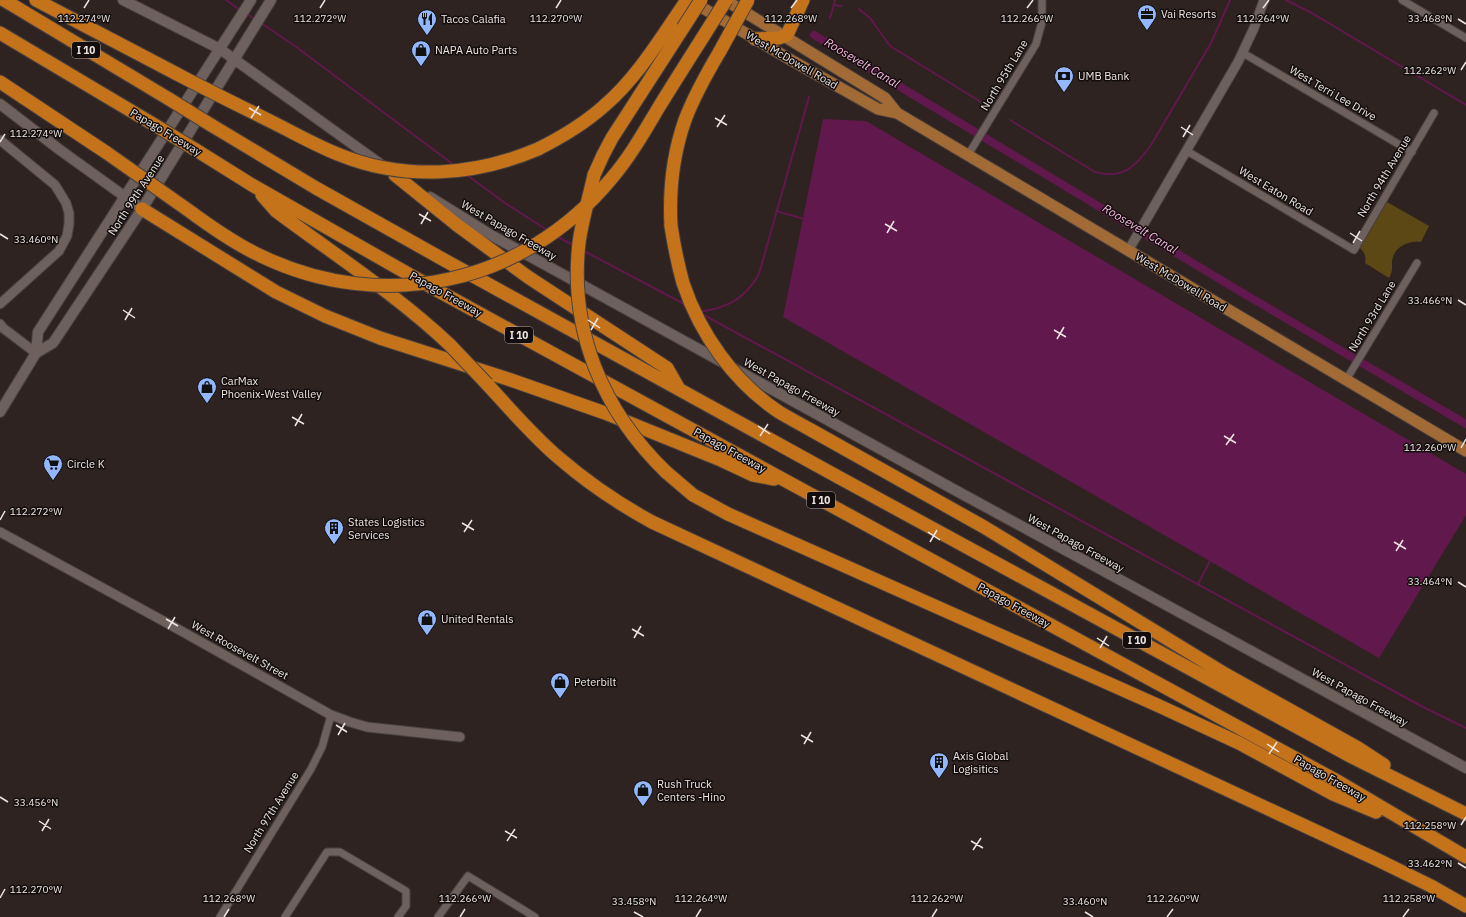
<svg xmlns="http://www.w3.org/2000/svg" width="1466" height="917" viewBox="0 0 1466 917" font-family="'IBM Plex Sans',sans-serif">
<rect width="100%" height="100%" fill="#2e2321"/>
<!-- green -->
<path fill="#5c4815" d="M1387 202 1429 226 1421 242C1408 240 1393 247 1392 262 1392 268 1393 271 1389 278L1365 263C1366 256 1365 253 1360 248Z"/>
<!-- water -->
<path fill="#61184c" d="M823 119 866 121 1466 474V515L1379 658 783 317Z"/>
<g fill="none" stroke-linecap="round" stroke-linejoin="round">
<!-- stream -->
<path stroke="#61184c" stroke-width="2" d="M226 0 240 10
M1286 0 1310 12 1466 105
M834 5 841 6
M859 9 870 18 890 46 981 102
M246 13 255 20
M830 18 835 0
M261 23 295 46 454 165
M1010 120 1095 172C1123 180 1136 166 1151 145L1211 43 1230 0
M467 175 505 203 547 230
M776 211 804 219
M556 236 573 245
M584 251 686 305
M699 312C727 308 745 299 759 274L809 97
M702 314 1423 707 1466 728
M1198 584 1210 561"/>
<!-- canal -->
<path stroke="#61184c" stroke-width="8" d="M814 35 1241 292 1466 424"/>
<defs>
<path id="minor" d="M1402 0 1466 38
M1243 53 1412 152
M1187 151 1354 250 1434 113
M968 155 1036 44 1042 22V0
M1346 380 1417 263
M220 917 311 769 322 747 331 715
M285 917 327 852H340L406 891V906L398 917
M438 917 468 876 535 917"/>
<path id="tertiary" d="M0 140 55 185 66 203 69 213V224L67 236 59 251 0 304
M1128 251 1238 62 1254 28 1264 0
M0 324 3 328 36 353
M0 532 167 623 331 715 350 722 367 727 460 737"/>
<path id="secondary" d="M123 0 220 49 383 166
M0 104 60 150 142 209
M430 197 491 235 964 495 1466 768
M36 353 53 343 142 209 271 0
M0 412 36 353 38 332 251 0"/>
<path id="primary" d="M725 0 885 98 897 113
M691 1 791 60 878 109 897 113 1466 451"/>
<path id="motorway" d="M4 0 169 99
M36 0 177 74
M0 33 153 124
M755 39 779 38 787 35 803 0
M0 82 107 153
M211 125 316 188 446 261 840 478 1352 757 1466 814
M538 149C562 137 584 124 604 106 638 77 662 36 687 0
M196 150 252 185 433 288 788 482 1339 782 1466 857
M395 175 457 225 528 277 667 368 679 389
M594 175 603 155 612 138 683 28
M262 195 276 211C335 255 397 295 450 345
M142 209 276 292 325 316 380 338 511 380 605 413 721 460 753 475 774 479
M671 226C669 190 673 154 685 120 694 96 707 73 720 51
M487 384C510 409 533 436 559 458 588 483 619 504 652 522L1378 860 1431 886 1466 906
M811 430 984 527 1225 674 1358 748 1384 765
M666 472 693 495 728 514 1157 705 1239 743 1333 794 1376 812"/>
</defs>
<!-- minor casing -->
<use href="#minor" stroke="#49413e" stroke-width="9"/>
<!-- tertiary casing -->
<use href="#tertiary" stroke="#49413e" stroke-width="11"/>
<!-- secondary casing -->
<use href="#secondary" stroke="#49413e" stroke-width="12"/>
<!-- primary casing -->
<use href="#primary" stroke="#49413e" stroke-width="13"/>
<!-- motorway casing -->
<use href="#motorway" stroke="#49413e" stroke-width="15"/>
<!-- minor -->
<use href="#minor" stroke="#6d605d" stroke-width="7"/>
<!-- tertiary -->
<use href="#tertiary" stroke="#6d605d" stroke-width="9"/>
<!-- secondary -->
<use href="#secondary" stroke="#6d605d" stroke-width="10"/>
<!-- primary -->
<use href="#primary" stroke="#a26b35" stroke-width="11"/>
<!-- motorway -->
<use href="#motorway" stroke="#c5731a" stroke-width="13"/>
<defs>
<path id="motorway-bridge" d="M683 28 701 0
M720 51 748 0
M177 74C209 91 242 107 274 123 296 134 317 146 340 155 405 181 475 176 538 149
M169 99 211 125
M153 124 196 150
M107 153C134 172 161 191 188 210 211 227 235 244 261 256 384 315 524 284 611 179 630 157 644 132 659 107 681 71 704 36 726 0
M594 175C589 198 582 220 579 243 569 331 603 411 666 472
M671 226C674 245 678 265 683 283 700 334 734 382 779 412 789 418 800 424 811 430
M450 345 487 384"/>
</defs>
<!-- motorway-bridge casing -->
<use href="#motorway-bridge" stroke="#49413e" stroke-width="15" stroke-linecap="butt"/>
<!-- motorway-bridge -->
<use href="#motorway-bridge" stroke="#c5731a" stroke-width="13"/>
</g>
<!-- ticks -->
<path fill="none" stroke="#ece5e3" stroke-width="1.5" d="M84 8 89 0M320 8 325 0M556 8 561 0M791 8 797 0M1027 8 1033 0M1263 8 1269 0M1458 19 1466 24M1461 70 1466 62M249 108 261 115M251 118 259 106M715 118 727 125M717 127 725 115M1181 127 1193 135M1183 137 1190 125M0 142 5 134M419 214 431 221M421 224 428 212M885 224 897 231M887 233 894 221M1350 233 1362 241M0 234 8 239M1353 243 1360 231M1458 300 1466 305M123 310 135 318M125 320 132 308M588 320 600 328M591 330 598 318M1054 330 1066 337M1057 339 1064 327M292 417 304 424M295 426 302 414M758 426 770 434M760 436 768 424M1224 436 1236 443M1226 445 1234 434M1461 448 1466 439M0 520 5 511M462 523 474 530M464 532 472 520M928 532 940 540M930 542 937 530M1394 542 1406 549M1396 551 1403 540M1458 582 1466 587M166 619 178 626M168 629 175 617M632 629 644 636M634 638 641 626M1097 638 1109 646M1100 648 1107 636M336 725 347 732M338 735 345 723M801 735 813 742M804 744 811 732M1267 744 1279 752M1269 754 1277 742M0 797 8 802M39 821 51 829M1461 825 1466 817M42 831 49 819M505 831 517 838M507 841 515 829M971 841 983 848M973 850 981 838M1458 863 1466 868M0 898 5 889M634 912 643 917M1085 912 1093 917M224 917 229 909M460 917 465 909M696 917 701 909M932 917 937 909M1167 917 1173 909M1403 917 1409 909"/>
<!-- icons -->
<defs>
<symbol id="office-pin" viewBox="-11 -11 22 30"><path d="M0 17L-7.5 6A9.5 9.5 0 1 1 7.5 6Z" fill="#92b7fd" stroke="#130e0d"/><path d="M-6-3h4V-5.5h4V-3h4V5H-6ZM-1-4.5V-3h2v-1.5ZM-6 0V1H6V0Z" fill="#111"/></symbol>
<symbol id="restaurant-pin" viewBox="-11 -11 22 30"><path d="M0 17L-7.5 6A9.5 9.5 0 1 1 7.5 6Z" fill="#92b7fd" stroke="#130e0d"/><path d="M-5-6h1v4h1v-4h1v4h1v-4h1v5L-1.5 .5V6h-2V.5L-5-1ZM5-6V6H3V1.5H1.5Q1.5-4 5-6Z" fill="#111"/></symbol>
<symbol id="shop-pin" viewBox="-11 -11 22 30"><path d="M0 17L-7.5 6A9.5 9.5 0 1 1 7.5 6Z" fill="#92b7fd" stroke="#130e0d"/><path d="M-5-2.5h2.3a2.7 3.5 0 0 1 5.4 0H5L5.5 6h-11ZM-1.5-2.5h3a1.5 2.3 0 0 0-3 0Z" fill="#111"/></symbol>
<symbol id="bank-pin" viewBox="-11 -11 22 30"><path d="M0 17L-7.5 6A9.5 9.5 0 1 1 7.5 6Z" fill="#92b7fd" stroke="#130e0d"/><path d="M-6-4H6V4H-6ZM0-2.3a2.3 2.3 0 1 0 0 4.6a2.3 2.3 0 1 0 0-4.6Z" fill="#111"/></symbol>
<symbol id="supermarket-pin" viewBox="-11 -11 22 30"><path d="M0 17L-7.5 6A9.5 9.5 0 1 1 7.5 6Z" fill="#92b7fd" stroke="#130e0d"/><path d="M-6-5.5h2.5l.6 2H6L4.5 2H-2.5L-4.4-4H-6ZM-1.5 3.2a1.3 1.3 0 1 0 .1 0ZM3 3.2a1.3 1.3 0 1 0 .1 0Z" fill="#111"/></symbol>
<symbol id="building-pin" viewBox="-11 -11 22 30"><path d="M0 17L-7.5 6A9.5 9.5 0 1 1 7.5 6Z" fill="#92b7fd" stroke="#130e0d"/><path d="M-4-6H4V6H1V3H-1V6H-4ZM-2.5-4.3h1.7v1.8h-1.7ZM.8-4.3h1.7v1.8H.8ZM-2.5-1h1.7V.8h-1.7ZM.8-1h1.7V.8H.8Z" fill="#111"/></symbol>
</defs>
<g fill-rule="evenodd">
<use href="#office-pin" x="1136" y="3" width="22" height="30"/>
<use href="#restaurant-pin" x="416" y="8" width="22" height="30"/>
<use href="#shop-pin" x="410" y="39" width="22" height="30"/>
<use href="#bank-pin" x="1053" y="65" width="22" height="30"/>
<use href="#shop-pin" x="196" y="376" width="22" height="30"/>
<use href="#supermarket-pin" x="42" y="453" width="22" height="30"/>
<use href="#building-pin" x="323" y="517" width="22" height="30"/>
<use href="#shop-pin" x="416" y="608" width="22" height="30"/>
<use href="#shop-pin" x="549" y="671" width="22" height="30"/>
<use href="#building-pin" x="928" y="751" width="22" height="30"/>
<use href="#shop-pin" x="632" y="779" width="22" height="30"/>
</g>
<g text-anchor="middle" stroke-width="3" stroke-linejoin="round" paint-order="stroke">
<!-- shield labels -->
<g fill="#130e0d" stroke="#aba4a3" stroke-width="1">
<rect x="72" y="42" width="28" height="16" rx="3"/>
<rect x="505" y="327" width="28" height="16" rx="3"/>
<rect x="807" y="492" width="28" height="16" rx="3"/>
<rect x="1123" y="632" width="28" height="16" rx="3"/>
</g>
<g font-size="10" font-weight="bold" fill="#ece5e3">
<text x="86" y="54">I 10</text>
<text x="519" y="339">I 10</text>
<text x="821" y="504">I 10</text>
<text x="1137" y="644">I 10</text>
</g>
<!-- poi labels -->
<g font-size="11" fill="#ece5e3" stroke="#130e0d" text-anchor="start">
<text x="1161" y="18">Vai Resorts</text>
<text x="441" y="23">Tacos Calafia</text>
<text x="435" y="54">NAPA Auto Parts</text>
<text x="1078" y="80">UMB Bank</text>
<text x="221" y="385">CarMax<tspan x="221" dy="13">Phoenix-West Valley</tspan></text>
<text x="67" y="468">Circle K</text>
<text x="348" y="526">States Logistics<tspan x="348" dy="13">Services</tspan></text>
<text x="441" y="623">United Rentals</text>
<text x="574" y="686">Peterbilt</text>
<text x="953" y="760">Axis Global<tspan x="953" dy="13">Logisitics</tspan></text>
<text x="657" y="788">Rush Truck<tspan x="657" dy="13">Centers -Hino</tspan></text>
</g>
<!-- street labels -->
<g font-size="11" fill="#ece5e3" stroke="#130e0d">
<text transform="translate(792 60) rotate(30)" y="4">West McDowell Road</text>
<text transform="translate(1004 75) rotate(-59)" y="4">North 95th Lane</text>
<text transform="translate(1333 93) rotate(30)" y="4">West Terri Lee Drive</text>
<text transform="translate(166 132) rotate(31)" y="4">Papago Freeway</text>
<text transform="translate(1384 176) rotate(-59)" y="4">North 94th Avenue</text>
<text transform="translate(1276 191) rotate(31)" y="4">West Eaton Road</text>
<text transform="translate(136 195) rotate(-57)" y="4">North 99th Avenue</text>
<text transform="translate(509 230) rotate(30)" y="4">West Papago Freeway</text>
<text transform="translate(1181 282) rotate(31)" y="4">West McDowell Road</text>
<text transform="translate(446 294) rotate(29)" y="4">Papago Freeway</text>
<text transform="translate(1372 316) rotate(-59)" y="4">North 93rd Lane</text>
<text transform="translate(792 387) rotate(29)" y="4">West Papago Freeway</text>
<text transform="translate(730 450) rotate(29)" y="4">Papago Freeway</text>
<text transform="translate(1076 543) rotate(29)" y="4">West Papago Freeway</text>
<text transform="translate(1014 605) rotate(29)" y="4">Papago Freeway</text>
<text transform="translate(240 650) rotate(29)" y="4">West Roosevelt Street</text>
<text transform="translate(1360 697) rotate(29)" y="4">West Papago Freeway</text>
<text transform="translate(1330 778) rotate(30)" y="4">Papago Freeway</text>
<text transform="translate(271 812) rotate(-58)" y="4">North 97th Avenue</text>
</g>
<!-- water labels -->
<g font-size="12" font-style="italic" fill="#fbbae2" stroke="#130e0d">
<text transform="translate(862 63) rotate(31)" y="4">Roosevelt Canal</text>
<text transform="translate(1140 229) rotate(31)" y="4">Roosevelt Canal</text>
</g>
</g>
<g font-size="10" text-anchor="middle" fill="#ece5e3" stroke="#130e0d" stroke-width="3" stroke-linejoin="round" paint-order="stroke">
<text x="320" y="22">112.272°W</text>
<text x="1027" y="22">112.266°W</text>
<text x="84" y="22">112.274°W</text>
<text x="556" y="22">112.270°W</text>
<text x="791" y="22">112.268°W</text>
<text x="1263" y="22">112.264°W</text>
<text x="1430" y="22">33.468°N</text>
<text x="1430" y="74">112.262°W</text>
<text x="36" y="137">112.274°W</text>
<text x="36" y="243">33.460°N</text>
<text x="1430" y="304">33.466°N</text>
<text x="1430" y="451">112.260°W</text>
<text x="36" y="515">112.272°W</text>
<text x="1430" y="585">33.464°N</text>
<text x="36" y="806">33.456°N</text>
<text x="1430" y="829">112.258°W</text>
<text x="1430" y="867">33.462°N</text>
<text x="36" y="893">112.270°W</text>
<text x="229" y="902">112.268°W</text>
<text x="465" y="902">112.266°W</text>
<text x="701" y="902">112.264°W</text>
<text x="937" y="902">112.262°W</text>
<text x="1173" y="902">112.260°W</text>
<text x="1409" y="902">112.258°W</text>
<text x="634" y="905">33.458°N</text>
<text x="1085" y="905">33.460°N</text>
</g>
</svg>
